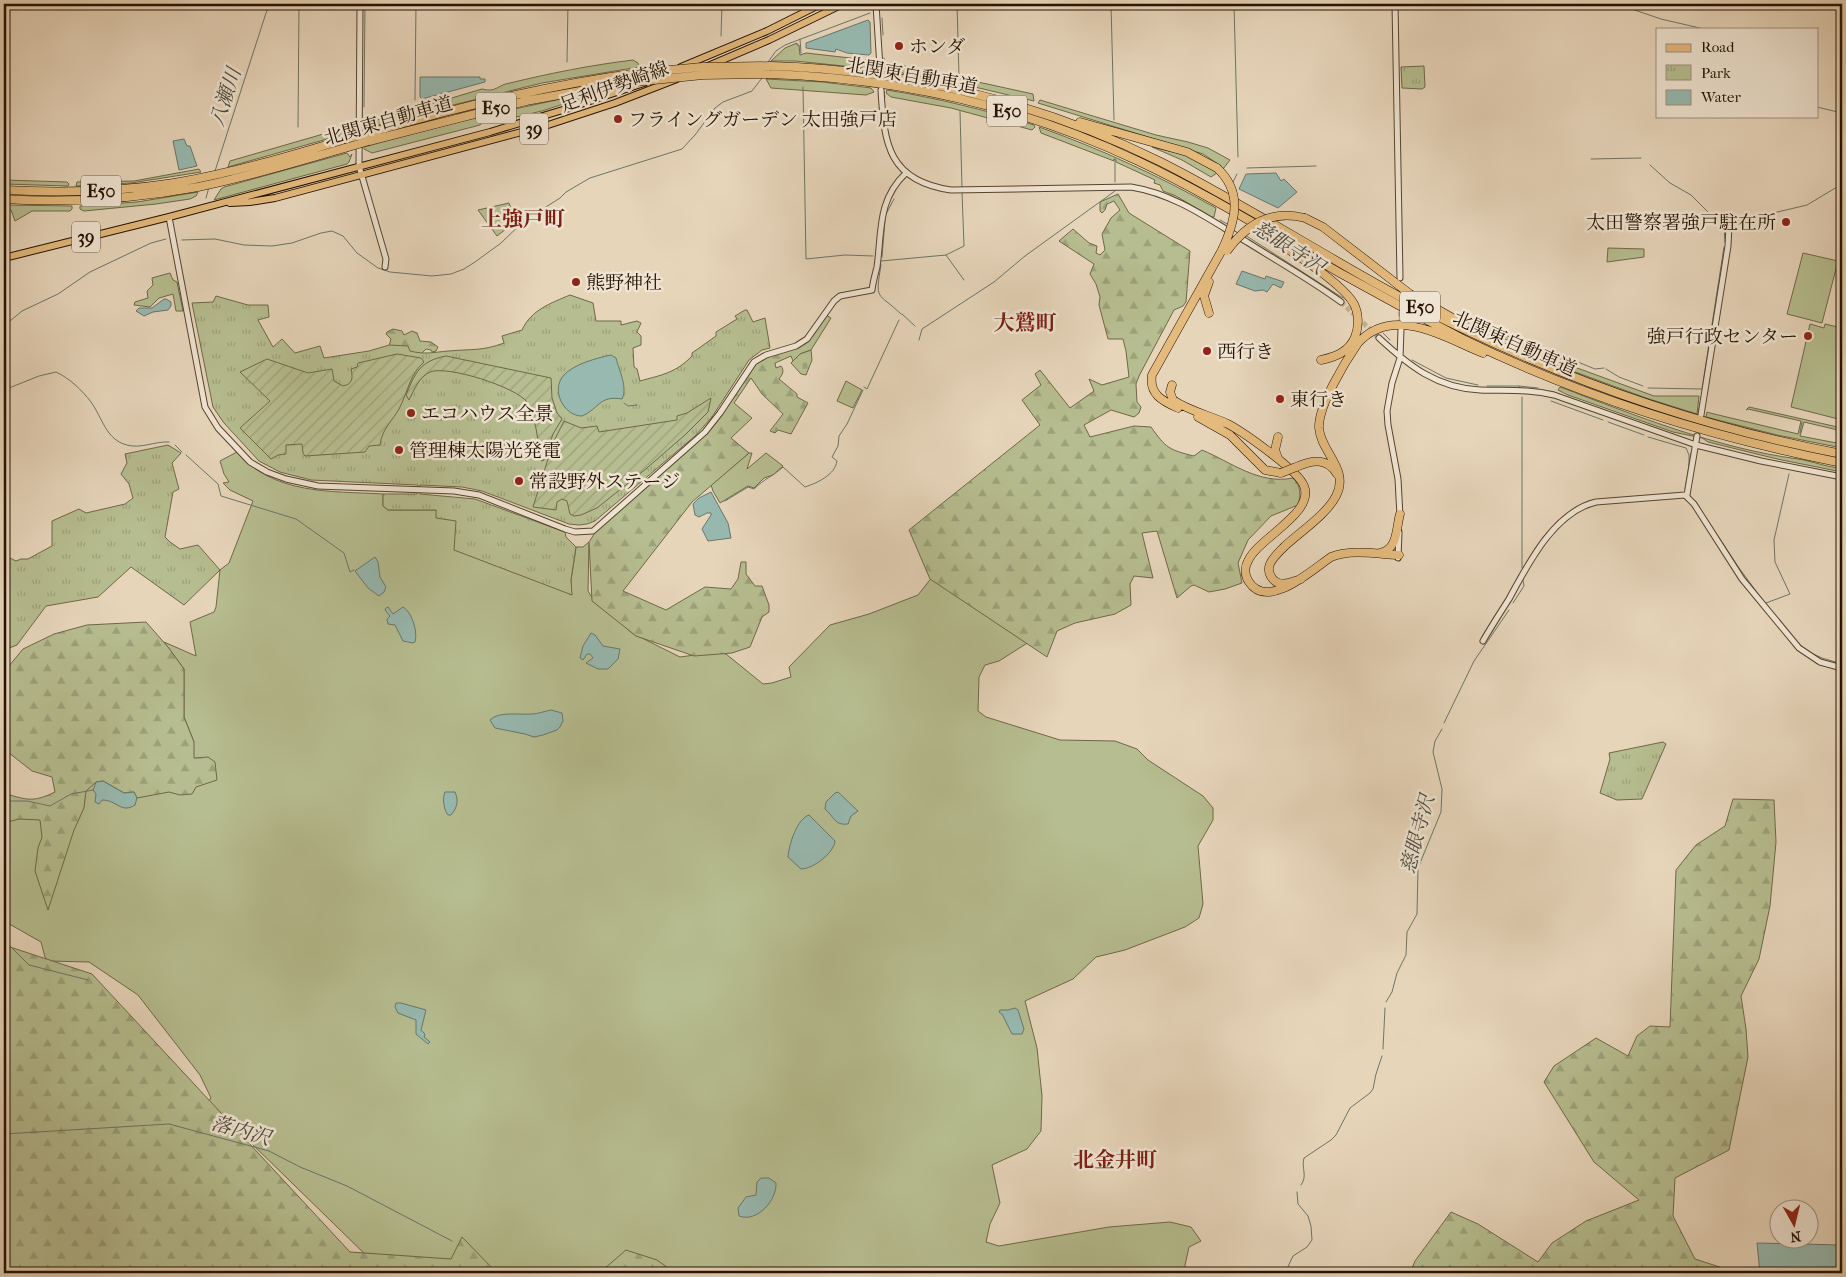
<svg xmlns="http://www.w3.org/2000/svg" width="1846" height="1277" viewBox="0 0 1846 1277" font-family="'IM FELL French Canon','Noto Serif JP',serif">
<defs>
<pattern id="forest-firs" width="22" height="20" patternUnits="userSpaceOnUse" patternTransform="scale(1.25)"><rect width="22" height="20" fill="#b6bd90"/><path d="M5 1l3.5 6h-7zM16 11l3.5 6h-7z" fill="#9ca17a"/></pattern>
<pattern id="cemetery-stones" width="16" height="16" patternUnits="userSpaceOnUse" patternTransform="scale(1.25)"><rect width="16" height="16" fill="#b6bd90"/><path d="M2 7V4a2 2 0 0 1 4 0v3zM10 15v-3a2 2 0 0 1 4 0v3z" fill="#9ca17a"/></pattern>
<pattern id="park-tufts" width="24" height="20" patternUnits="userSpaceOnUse" patternTransform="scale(1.25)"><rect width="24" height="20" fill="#b6bd90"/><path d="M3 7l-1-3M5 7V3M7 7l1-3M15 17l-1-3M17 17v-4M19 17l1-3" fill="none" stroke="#9ca17a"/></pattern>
<pattern id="garden-furrows" width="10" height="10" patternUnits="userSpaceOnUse" patternTransform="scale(1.25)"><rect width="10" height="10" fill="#b6bd90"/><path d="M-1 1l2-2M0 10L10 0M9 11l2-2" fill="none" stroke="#9ca17a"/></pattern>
</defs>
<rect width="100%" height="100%" fill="#e7d5ba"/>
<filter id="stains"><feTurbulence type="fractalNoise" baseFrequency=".004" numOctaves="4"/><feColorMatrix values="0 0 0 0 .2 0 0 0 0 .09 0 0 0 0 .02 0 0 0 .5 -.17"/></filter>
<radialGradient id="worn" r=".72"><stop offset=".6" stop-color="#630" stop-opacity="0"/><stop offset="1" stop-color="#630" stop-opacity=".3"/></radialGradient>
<!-- grass -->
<path fill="#b6bd90" stroke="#6e6848" d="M797 43V45H799L800 55 806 53 868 60 873 69 795 61H771L785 48Z
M633 60 638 63 639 67 542 83 437 109 364 129 367 123 482 89C496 93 497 85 510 83 551 73 592 65 633 60Z
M891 63 1033 94 1034 101 962 84 886 70V66Z
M766 79 823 82 871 88 874 92 866 95 771 88Z
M887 90C937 98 985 110 1034 125L1035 127 1032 130 951 108 891 97 886 93Z
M594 92V94L542 111 499 121 493 117 488 118 480 125 372 153 364 149V147L477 117Z
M1040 100 1156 135 1188 142 1208 148 1230 160 1223 169 1211 177 1182 160 1152 147 1186 155 1216 171 1221 166 1203 154 1038 103Z
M1039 127C1101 149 1159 176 1216 208L1214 217H1211L1176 196 1163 191 1160 185 1154 183 1155 180 1116 162V160L1114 159V161L1041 133Z
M344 128 352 129V132L228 167 230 161Z
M347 153 350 157 352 154 349 162 347 164 214 200 221 189 224 187Z
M199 169 201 172 131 183 76 186 77 182 134 181Z
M4 180 67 182 69 184 68 186 5 184Z
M198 192 196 196 190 199 156 204 84 211 80 209V206L137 202Z
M4 205 72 206V209L70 211H32L15 221 11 210H9L8 213H4Z
M1608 248 1644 249V257L1607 262Z
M1803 253 1838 261 1822 323 1787 314Z
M170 273 173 280 177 282 183 311H176L173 294 159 298 150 307 134 305 135 302 148 298 147 291 153 285 152 278Z
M1810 324 1824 328 1825 324 1842 328V420L1791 407Z
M1490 327 1552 358H1565L1562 367 1487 330V328Z
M1569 365 1654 396H1699L1697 414 1646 398 1567 369Z
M846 381 862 390 853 408 837 401Z
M1560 387C1637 416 1716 448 1798 459 1812 461 1829 468 1842 468V472L1777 459 1708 442 1702 438 1673 432 1568 395 1558 390Z
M1749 407 1842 428V431L1804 422 1800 436 1842 444V448L1777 435 1706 417 1707 412 1710 413 1798 434 1801 421 1748 409 1746 410Z
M237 452C274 495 331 491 383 494V506L388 510H436L456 521 571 595V580L576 547H583L589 542 588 591 593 599 632 633 680 657 717 652 726 654 763 684 772 683 791 677 789 667 830 625 869 614 918 595 948 557 1051 628 999 661 985 665 979 677 978 711 986 717 1060 740 1115 741 1137 749 1148 760 1203 796 1213 808V820L1198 846 1203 904 1199 918 1185 927 1125 950 1096 957 1073 979 1025 1001 1037 1048 1042 1096 1041 1131 1027 1149 992 1165 1000 1203 990 1224 986 1242 999 1246 1109 1227 1170 1222 1191 1227 1201 1241 1189 1247 1184 1270 1188 1273H432L373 1262 250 1142 213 1137 198 1116 211 1098 200 1075 138 995 89 962 48 961 45 957 41 942 4 921V799L10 798 33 804 70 784 194 742 184 717V669L164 642 196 656 190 622 214 612 216 607 220 570 229 563 253 501 230 490 223 483 229 482 224 474 220 461Z
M749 453H752L747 469 766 453 783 466 773 475 764 478 754 488 748 486 720 503 713 491 711 485Z"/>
<!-- forest -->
<path fill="url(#forest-firs)" stroke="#6e6848" d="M1118 194 1129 213 1190 251 1186 302 1183 306 1174 310 1139 376 1136 384 1137 402 1141 407 1139 413 1134 417 1111 410 1084 425 1090 437 1134 426 1151 427C1166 448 1169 450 1194 456L1202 450C1231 462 1259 485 1293 478 1301 486 1301 495 1298 505L1271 516 1248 540 1238 563 1242 583 1225 589 1209 592 1194 585 1191 586 1177 598 1157 531 1142 533 1153 578 1134 576 1130 584 1131 605 1115 614 1075 623 1057 631 1047 657 930 579 909 530 1040 425 1022 400 1041 385 1035 374 1040 370 1070 408 1094 391 1089 379 1102 385 1129 377 1126 351 1123 339H1108L1099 305 1100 297 1096 284 1090 274 1094 264 1059 241 1073 229 1089 243 1097 246 1096 253 1100 255 1105 250 1102 234 1111 218 1120 210 1114 201 1107 204 1105 210 1102 213 1100 211V202Z
M826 315 831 318 811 350 800 354 793 361 791 356 775 363 776 368 781 366C785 371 782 375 779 379L797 394V397L808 403 791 434 778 430 775 433 770 431 783 414 762 394 751 378 734 403 752 418 731 438 749 453 692 502 623 591 666 610 705 587 731 589 738 579 741 562H746V574L755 586H762L769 605V612L762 617 750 647 732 653 694 656 636 636 592 601 589 542 598 528 704 436 716 422 750 369 760 360 798 347 811 338Z
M393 329 402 331 404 335 412 331 417 333 420 341 431 342 438 347 436 351 432 352 431 350 426 349 419 356 373 352 389 346 391 339 386 334 387 332Z
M146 622 168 647 184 669V717L194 742V758L208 757 215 762 217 780 196 787 192 794 180 795 169 792 137 798 134 792 124 793 103 781 96 782 86 791 84 808 74 830 48 910 35 871 38 848 42 837 40 820 19 819 4 823V803L10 795C30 801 36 801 55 792L52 777 32 771 4 749V672L23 649 54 634 87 625Z
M1733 799 1774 800 1776 842 1770 906 1759 959 1741 996 1746 1029 1748 1057 1729 1150 1675 1178 1673 1216 1695 1259 1732 1271 1734 1273H1410L1415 1261 1451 1212 1478 1224 1538 1262 1552 1243 1586 1221 1639 1200 1594 1162 1544 1082 1554 1066 1596 1038 1628 1056 1637 1036 1650 1026 1670 1027 1676 870 1696 845 1725 826Z
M4 945 92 974 350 1252 451 1259 462 1237 497 1273H4Z
M626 1250 657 1260 675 1273H603L604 1269Z"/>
<!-- cemetery -->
<path fill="url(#cemetery-stones)" stroke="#6e6848" d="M811 350 812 360 806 375 801 374 791 363 800 354Z"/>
<!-- park -->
<path fill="url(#park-tufts)" stroke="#6e6848" d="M1424 66 1425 87 1422 89 1402 88 1401 67Z
M509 203 516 221 497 236 478 210Z
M570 295 593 303 596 321H621V325L637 321 641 323 637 332 641 336V345L633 348 634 367 637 369 640 381C661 375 676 373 692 356V353L716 336V332L737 319 735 316 745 310H747L753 322 765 318 770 348 762 350 749 360 712 417 695 436 595 521 587 524 579 525 569 524 482 491 462 487 420 485V494L475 499 565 532 566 537 576 547 571 580 572 595 454 550 456 521 436 518V510H388L383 506V494H417L418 485 311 480 280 472 259 461 224 423 213 407 192 303 213 302 216 296 248 305H268L269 317 258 320 273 347 282 339 295 353 320 346 324 358 369 351 389 345 408 346 410 351C425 355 434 352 449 351 471 349 483 351 504 343L502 336 522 330C531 310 551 303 570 295Z
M168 445 181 453 172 463 179 489 173 492 165 537 170 542 180 549 198 545 220 570 184 605 131 567 98 597 46 606 17 645 4 650V555L16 561 21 559H28L52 546V521L79 509 86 513 125 504 133 498 129 484 121 474 127 463 125 454Z
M1663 742 1666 744 1642 799 1617 800 1600 793 1610 759 1609 753Z"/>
<!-- garden -->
<path fill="url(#garden-furrows)" stroke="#6e6848" d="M397 354 421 358 424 362C410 374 408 391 400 407 393 421 382 428 380 445L369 446 365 452 305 456 303 453 302 444 286 445V454L278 455 271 459 240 428 270 401 240 372 267 359 308 373 332 369 334 381 343 386C353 384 353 378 351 369L357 367 358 363Z
M446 356 551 378 552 398 557 413 562 419 553 434 544 460 541 461C538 444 536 415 527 402 516 387 447 365 430 372 419 377 414 390 409 400L406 395C415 373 420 361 446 356Z
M711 398 708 412 686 434 647 468 597 508 581 515 574 516 570 514 567 501 562 499 557 502 556 510 533 507 553 443 564 421 581 428 597 426 599 432 677 420V416L687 413Z"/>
<!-- water -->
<path fill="#97b9b0" stroke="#69766a" d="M868 20 870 22 871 53 869 55 847 53 836 49 835 52 806 48V43Z
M420 77H480V79H485V82L422 99 420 97Z
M184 139 187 146H190L197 166 179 170 173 141Z
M1276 173 1281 181 1284 179 1297 192 1278 208 1239 189 1246 174Z
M1242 271 1265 279 1266 276 1284 282 1281 288 1273 284 1267 292 1263 290 1255 291 1236 284Z
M164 299H166L171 302V306L168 310 153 312 144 316 136 311 139 308H152Z
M611 355 616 358C619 370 628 388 622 399 599 395 599 409 582 416 564 416 550 390 564 375 574 364 597 358 611 355Z
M711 492 728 523 731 538 708 541 702 529 711 515V513H707L699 517 695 515 693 504 699 498Z
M375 557 378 562 380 577 386 587 384 592 379 596 368 588 355 571Z
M388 607 393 614 403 607C412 612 418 632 415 642L413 643 403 641 395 625 388 624 387 619 390 616 385 610 386 608Z
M591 633 595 635 603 646 620 649 618 659 608 669H598L586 663 593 658 590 654H587L583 660 580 658 583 646Z
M551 710 562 713 563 721 560 727 557 730 543 735 534 737 525 734 495 728 490 720C498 711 520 715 532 714 538 714 545 711 551 710Z
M103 781 124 793 134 792 137 798 135 805C121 814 117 800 102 800L99 804 95 802 96 794 93 790 96 782Z
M445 792H455C459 801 457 808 451 815H448C444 810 442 799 445 792Z
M838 792 858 811 851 816 848 824C834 826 834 816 825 809L826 802 835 793Z
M809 815 835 841C834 853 813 869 801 869L788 857C789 844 797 819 809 815Z
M396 1003H401L426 1010 421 1030 425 1034 424 1037 430 1042 428 1044 416 1034V1020L398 1013 395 1007Z
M1015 1008 1018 1010 1024 1029 1022 1034H1012L1002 1014 999 1012 1000 1010H1008Z
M761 1178H769L776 1183C777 1200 757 1223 739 1216L738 1208 746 1197 756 1195 757 1182Z
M1757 1243 1842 1245V1273H1760Z"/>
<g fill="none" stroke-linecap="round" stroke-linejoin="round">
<!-- stream -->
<path stroke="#69766a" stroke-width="1" d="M957 4 959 76
M1111 4 1114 120
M1234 4 1238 157
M1617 4 1661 19 1704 29
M801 5V4
M884 8 892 4
M882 18 883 35
M721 36 722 4
M800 39 801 53
M884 58V68
M567 62 568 4
M768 62 776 51 785 45 870 13
M803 87 806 259 845 255 873 256
M884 92 885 97
M415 100 416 4
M364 107 365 4
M1817 107 1842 113
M960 111 962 188
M298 127 299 4
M1591 159 1641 158
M1650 165 1670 183 1691 195 1711 215 1724 225 1725 242
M1247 168 1316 166
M215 171 266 13 270 4
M1115 182V159
M1232 184 1237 174
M206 198 209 187
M885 216 894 199
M1220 220 1229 225
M1731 223 1807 205 1842 184
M1245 235 1343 298
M182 240 215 239 244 245 272 246 292 243 321 233 332 231 343 236 357 253 378 268 390 272 432 276 451 274 464 269 475 262 501 243 524 221 560 198 566 192 590 178 682 149 695 135 715 108 723 102 752 91 762 78
M946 255 964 246 962 192
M882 257 885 220
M881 261 946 255 964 280
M881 265C875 302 877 291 901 314
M902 314 915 326
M4 326 22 311 58 294 90 272 151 243 166 239
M1383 333 1390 340
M919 340 922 329 994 282 1025 256 1115 191
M1552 358H1565
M1568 358 1595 369 1604 368
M1412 360 1446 378 1478 385
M1606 369 1619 377 1643 386
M1487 386H1519L1520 388
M1519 386 1538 388
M864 387 867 389 899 320
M1648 388 1702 389 1724 247
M4 390 39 376 56 372C69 378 82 390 91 402 102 417 106 440 127 445 141 449 155 441 169 442
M1551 401 1603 420
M624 403 628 406 637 405
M1698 414 1701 398
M1608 422 1644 435
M1800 433 1802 422
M1694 436V435
M1648 437 1686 448 1689 455V467
M175 445 182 452
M186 455 218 484 221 496 296 519 344 553 350 572 354 570
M1685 489 1691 453
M725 501 748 487 754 489C764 479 773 476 783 467L805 487C817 483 835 475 837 461L832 457 838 446 839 436 847 424 863 390
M1718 536 1739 568 1762 599
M1522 568V397
M1513 603 1524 586 1523 580
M1766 603 1790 594 1775 562 1774 540 1789 474
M1793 637 1803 648
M1811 653 1822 658 1842 664
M1444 723 1474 661 1509 610
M4 801H27L50 806 71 794 93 790
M4 940 29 965 88 980
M1386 1002 1392 992 1397 973 1406 955 1407 932 1417 914 1418 868 1441 812 1442 789 1433 752 1435 741 1442 729
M1383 1049 1385 1008
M4 1134 169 1124 269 1151 300 1167 347 1186 452 1241
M1301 1185C1308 1176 1301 1168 1304 1158L1331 1140 1336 1135 1350 1108 1370 1093 1373 1089 1376 1074 1382 1056
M1842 1229V1209
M1285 1273 1293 1256 1307 1247 1312 1240 1311 1226 1308 1216 1298 1204 1297 1192"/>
<!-- minor-tunnel -->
<path stroke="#c0ae95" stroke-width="5" stroke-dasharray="5 2.5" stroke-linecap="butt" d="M1341 302 1379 338
M1400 304 1401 328"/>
<defs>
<path id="minor" d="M360 4 359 166 386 259 385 267
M876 4 880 68
M1395 4 1400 278
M881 90C884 145 889 181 951 190L1131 187C1175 194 1210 220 1247 242 1279 262 1311 280 1341 302
M169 217 205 407 218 428 250 462 267 472 286 479 318 486 454 491 479 495 565 529 575 532 593 531 705 432 720 413 754 362 766 355 796 346 807 339 834 301 840 296 872 290C873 282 875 275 877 267 882 232 877 200 906 173
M1379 338C1409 366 1437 388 1480 390 1505 391 1529 389 1554 395L1696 445 1761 461 1842 477
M1701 415 1728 246 1729 225
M1687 495 1697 436
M1400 516 1398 479 1388 425 1387 411 1392 383 1400 358 1401 329
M1398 558 1399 532
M1483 641C1491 627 1500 613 1509 599 1528 564 1554 512 1596 502L1685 495 1694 504 1742 579 1799 648 1820 662 1842 668"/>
<path id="major" d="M681 67 767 31 821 4
M687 75 769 40 843 4
M230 203 250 202 275 198 548 125 615 103 677 79
M4 258 169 217 490 132 566 109 644 83"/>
<path id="highway" d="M771 66C906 70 1040 102 1161 162 1262 213 1357 278 1459 327 1582 386 1709 429 1842 454
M768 74C896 78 1022 106 1138 161 1208 194 1273 235 1340 273 1381 296 1422 318 1463 339 1584 398 1711 437 1842 463
M1080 122 1187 152 1217 168
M369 133C458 107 547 85 638 73
M369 141 526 101 624 83
M4 190C61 193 117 192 174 183 232 173 290 156 346 139
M4 199C69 203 134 199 198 187 248 177 296 162 345 148
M1305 218 1323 227 1410 294 1465 325
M1262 233C1285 247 1342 282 1354 304 1359 314 1359 327 1355 337 1349 352 1335 357 1321 360
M1209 313 1204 296 1209 282
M1172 385 1170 392 1173 400C1189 411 1211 416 1228 424 1243 432 1299 471 1304 486 1315 513 1258 538 1248 561 1244 568 1245 576 1249 582 1268 611 1313 569 1331 557 1351 549 1377 554 1399 555
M1178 408C1162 401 1149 394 1152 375L1222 250
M1198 417 1230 435 1265 470 1281 473
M1278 437 1275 450 1278 458
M1296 467C1312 460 1327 457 1337 474
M1380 553C1398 550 1396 528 1400 514
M1301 579C1292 582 1279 588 1272 578 1269 574 1268 569 1270 564 1273 557 1279 552 1285 546 1300 532 1327 514 1336 496 1350 469 1321 453 1319 428 1318 406 1345 362 1358 343 1393 304 1445 338 1483 353"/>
</defs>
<!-- minor casing -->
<use href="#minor" stroke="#56432e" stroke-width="7"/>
<!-- major casing -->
<use href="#major" stroke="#251200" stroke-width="8"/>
<!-- highway casing -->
<use href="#highway" stroke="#251200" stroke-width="9"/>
<!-- minor -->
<use href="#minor" stroke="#efe4d2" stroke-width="5"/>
<!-- major -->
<use href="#major" stroke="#e4ba7d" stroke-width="6"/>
<!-- highway -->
<use href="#highway" stroke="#e4ba7d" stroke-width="8"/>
<defs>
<path id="highway-bridge" d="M638 73 702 67 771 66
M624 83 703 75 768 74
M346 139 369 133
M345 148 369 141
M1217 168C1243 192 1236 220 1222 250
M1227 251C1246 225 1271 209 1305 218
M1281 473 1296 467"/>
</defs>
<!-- highway-bridge casing -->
<use href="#highway-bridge" stroke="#251200" stroke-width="9" stroke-linecap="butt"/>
<!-- highway-bridge -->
<use href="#highway-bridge" stroke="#e4ba7d" stroke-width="8"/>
</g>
<!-- markers -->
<g fill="#8f2418" stroke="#efe4d2" stroke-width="2">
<circle cx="899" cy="46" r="5"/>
<circle cx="618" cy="119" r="5"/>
<circle cx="1786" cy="222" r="5"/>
<circle cx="576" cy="282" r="5"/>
<circle cx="1808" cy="336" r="5"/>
<circle cx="1207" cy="351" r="5"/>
<circle cx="1280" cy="399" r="5"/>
<circle cx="411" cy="413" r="5"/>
<circle cx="399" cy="450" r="5"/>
<circle cx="519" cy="481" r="5"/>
</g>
<g text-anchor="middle" stroke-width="5" stroke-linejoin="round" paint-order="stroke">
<!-- shield labels -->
<g fill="#efe4d2" stroke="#62513f" stroke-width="1">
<rect x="476" y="92.5" width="40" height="31" rx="4"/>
<rect x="987" y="95.5" width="40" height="31" rx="4"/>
<rect x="520" y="113.5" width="28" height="31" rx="4"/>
<rect x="81" y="175.5" width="40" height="31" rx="4"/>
<rect x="72" y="221.5" width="28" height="31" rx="4"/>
<rect x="1400" y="291.5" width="40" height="31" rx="4"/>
</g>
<g font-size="18" font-weight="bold" fill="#251200">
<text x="496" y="114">E50</text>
<text x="1007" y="117">E50</text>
<text x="534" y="135">39</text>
<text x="101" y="197">E50</text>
<text x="86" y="243">39</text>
<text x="1420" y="313">E50</text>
</g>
<!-- poi labels -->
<g font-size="19" fill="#251200" stroke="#efe4d2" text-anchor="start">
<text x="909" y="53">ホンダ</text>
<text x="628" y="126">フライングガーデン 太田強戸店</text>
<text x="1776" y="229" text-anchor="end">太田警察署強戸駐在所</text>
<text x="586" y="289">熊野神社</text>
<text x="1798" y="343" text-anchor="end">強戸行政センター</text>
<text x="1217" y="358">西行き</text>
<text x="1290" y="406">東行き</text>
<text x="421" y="420">エコハウス全景</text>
<text x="409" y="457">管理棟太陽光発電</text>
<text x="529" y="488">常設野外ステージ</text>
</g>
<!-- street labels -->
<g font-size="19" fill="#251200" stroke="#efe4d2">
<text transform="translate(912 75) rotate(10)" y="7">北関東自動車道</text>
<text transform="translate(614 86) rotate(-20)" y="7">足利伊勢崎線</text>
<text transform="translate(388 120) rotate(-16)" y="7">北関東自動車道</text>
<text transform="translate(1515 343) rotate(24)" y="7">北関東自動車道</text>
</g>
<!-- water labels -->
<g font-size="20" font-style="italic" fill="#4d4c3e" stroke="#efe4d2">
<text transform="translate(225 97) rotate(-72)" y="7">八瀬川</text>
<text transform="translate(1289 247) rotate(33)" y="7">慈眼寺沢</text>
<text transform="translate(1417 834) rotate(-75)" y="7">慈眼寺沢</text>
<text transform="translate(241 1130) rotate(16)" y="7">落内沢</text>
</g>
<!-- quarter labels -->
<g font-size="21" font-weight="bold" fill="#7a1f14" stroke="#efe4d2">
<text x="523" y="226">上強戸町</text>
<text x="1025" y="330">大鷲町</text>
<text x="1115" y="1167">北金井町</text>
</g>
</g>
<!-- margin -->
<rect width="1846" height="1277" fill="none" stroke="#e7d5ba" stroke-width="20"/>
<rect x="5" y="5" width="1836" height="1267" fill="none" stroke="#251200" stroke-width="2.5"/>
<rect x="10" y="10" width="1826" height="1257" fill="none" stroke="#251200"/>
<!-- legend -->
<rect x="1656" y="28" width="162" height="90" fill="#efe4d2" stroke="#9e907e"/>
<rect x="1666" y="44" width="25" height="8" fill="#e4ba7d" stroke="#9e907e"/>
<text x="1701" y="52" font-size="15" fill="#251200">Road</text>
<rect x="1666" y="65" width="25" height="15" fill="url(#park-tufts)" stroke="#9e907e"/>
<text x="1701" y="78" font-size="15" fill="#251200">Park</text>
<rect x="1666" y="90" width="25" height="15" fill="#97b9b0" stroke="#9e907e"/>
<text x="1701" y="102" font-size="15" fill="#251200">Water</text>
<!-- north arrow -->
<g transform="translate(1794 1224) rotate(172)"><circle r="24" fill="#efe4d2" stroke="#9e907e"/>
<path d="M0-4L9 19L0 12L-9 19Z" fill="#8f2418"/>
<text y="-8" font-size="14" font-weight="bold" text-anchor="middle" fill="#251200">N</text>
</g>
<rect width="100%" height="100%" filter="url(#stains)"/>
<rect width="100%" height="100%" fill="url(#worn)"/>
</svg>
